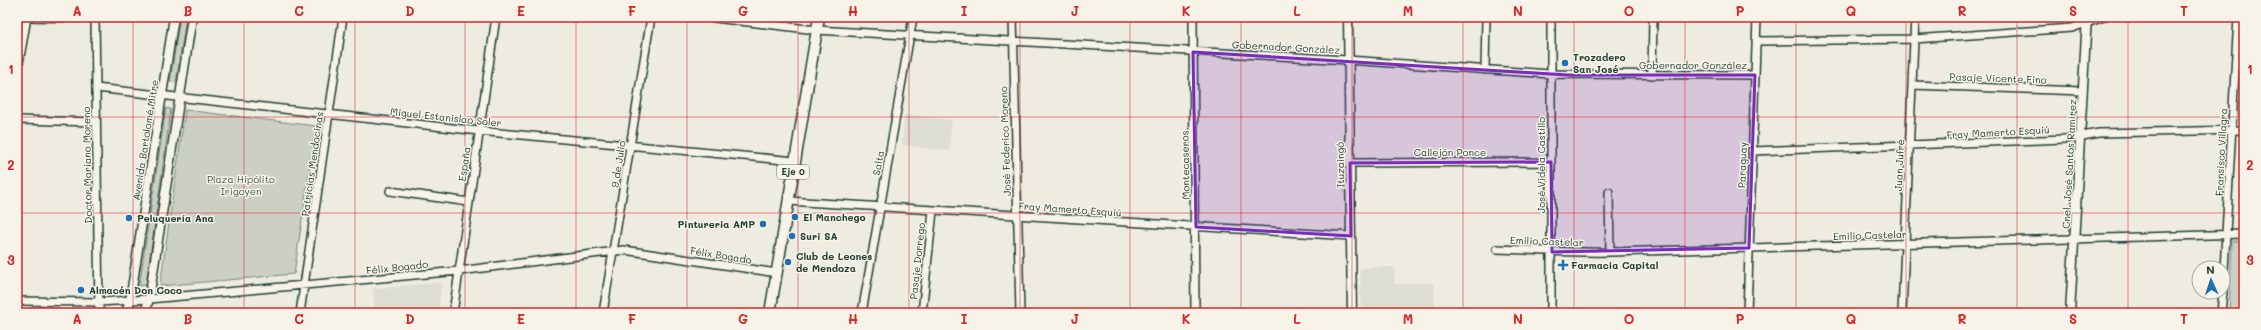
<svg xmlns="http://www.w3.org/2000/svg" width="2261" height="330" viewBox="0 0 2261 330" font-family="Mali,sans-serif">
<rect width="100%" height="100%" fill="#eeece1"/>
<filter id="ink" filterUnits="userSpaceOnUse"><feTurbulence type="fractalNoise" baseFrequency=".025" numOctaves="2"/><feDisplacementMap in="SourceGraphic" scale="8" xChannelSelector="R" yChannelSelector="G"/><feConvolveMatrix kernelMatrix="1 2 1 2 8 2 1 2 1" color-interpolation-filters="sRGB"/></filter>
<g filter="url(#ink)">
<!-- built -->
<path fill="#ddddd2" d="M905 115 952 120 949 151 902 145Z
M1394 267 1395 284 1434 283 1435 313H1361L1360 268Z
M442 282 438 313H375L373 289Z"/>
<!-- green -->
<path fill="#cccfc4" stroke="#76867c" d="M180 17H186L176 83 170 82Z
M166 108 171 109 146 285 139 286Z
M185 110 316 126 294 274 160 286Z
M2232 241H2244V313H2229Z"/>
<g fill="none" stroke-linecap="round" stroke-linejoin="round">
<defs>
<path id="minor" d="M17 17 95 18
M95 17 99 313
M706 17 816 30 1348 60 1550 74 1755 75
M1013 17 1020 313
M1193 17 1195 313
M1551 17V313
M1756 41 1914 39 2072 28 2104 17
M1485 70 1486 17
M17 75 27 17
M1652 75 1653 17
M1912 85 2083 91
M96 88 479 131 795 161
M17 120 96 122
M1752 151 2065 139 2099 133 2244 130
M1350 163 1551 162
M390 191 469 202
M1609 192 1610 252
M788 201 1351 236
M1497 249C1535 250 1572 253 1610 252L2244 234
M2223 288 2238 17
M17 301 99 302 149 299 459 271 624 250 777 273
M300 313 343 17
M453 313 496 17
M603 313 651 17
M862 313 913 17
M922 313 933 211
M1747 313 1757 17
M1902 313 1915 17
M2221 313 2223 292"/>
<path id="tertiary" d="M1348 17 1352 313
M126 313 130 301 174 17
M145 313 149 299 192 17
M2070 313 2087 17"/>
<path id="primary" d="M770 313 819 17"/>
</defs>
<!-- minor casing -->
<use href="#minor" stroke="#1f3d34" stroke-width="10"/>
<!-- tertiary casing -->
<use href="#tertiary" stroke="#1f3d34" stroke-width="11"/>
<!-- primary casing -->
<use href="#primary" stroke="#1f3d34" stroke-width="13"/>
<!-- minor -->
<use href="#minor" stroke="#f7f3e8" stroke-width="7"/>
<!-- tertiary -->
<use href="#tertiary" stroke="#f7f3e8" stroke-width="8"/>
<!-- primary -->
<use href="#primary" stroke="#f7f3e8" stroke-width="10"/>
</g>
</g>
<!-- marked area -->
<path fill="#7b2cbf" fill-opacity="0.2" stroke="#7b2cbf" stroke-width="3" stroke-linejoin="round" d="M1193 52 1567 75H1755L1749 248 1552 252 1551 162 1350 163 1351 236 1196 227Z"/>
<!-- grid -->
<path fill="none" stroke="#d62828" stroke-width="1" stroke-opacity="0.55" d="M133 17V313M244 17V313M355 17V313M465 17V313M576 17V313M687 17V313M798 17V313M909 17V313M1020 17V313M1130 17V313M1241 17V313M1352 17V313M1463 17V313M1574 17V313M1685 17V313M1796 17V313M1906 17V313M2017 17V313M2128 17V313M17 117H2244M17 213H2244"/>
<!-- markers -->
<g fill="#1f6fb2" stroke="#f7f3e8" stroke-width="1.5">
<circle cx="1565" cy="63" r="4"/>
<circle cx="795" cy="217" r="4"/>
<circle cx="129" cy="218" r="4"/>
<circle cx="763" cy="224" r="4"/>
<circle cx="792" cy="236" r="4"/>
<circle cx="788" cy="262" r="4"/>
<path d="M1561 259h4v4h4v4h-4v4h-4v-4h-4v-4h4z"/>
<circle cx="81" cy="290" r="4"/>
</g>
<g text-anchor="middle" stroke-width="3" stroke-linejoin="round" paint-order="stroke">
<!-- shield labels -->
<rect fill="#f7f3e8" stroke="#60746a" stroke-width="1" x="777" y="165" width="32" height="14" rx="3"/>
<g font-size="9" font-weight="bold" fill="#1f3d34">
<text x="793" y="175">Eje 0</text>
</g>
<!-- street labels -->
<g font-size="10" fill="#1f3d34" stroke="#f7f3e8">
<text transform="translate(1286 47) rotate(3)" y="4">Gobernador González</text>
<text x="1693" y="69">Gobernador González</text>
<text transform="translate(1998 78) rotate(2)" y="4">Pasaje Vicente Fino</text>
<text transform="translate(446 117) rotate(6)" y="4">Miguel Estanislao Soler</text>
<text transform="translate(1998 132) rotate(-3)" y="4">Fray Mamerto Esquiú</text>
<text transform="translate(145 140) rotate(-81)" y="4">Avenida Bartolomé Mitre</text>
<text transform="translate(1005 141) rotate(-92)" y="4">José Federico Moreno</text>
<text x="1450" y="156">Callejón Ponce</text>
<text transform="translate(2221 152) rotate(-87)" y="4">Fransisco Villagra</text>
<text transform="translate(878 163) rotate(-80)" y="4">Salta</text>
<text transform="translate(312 164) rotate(-82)" y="4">Patricias Mendocinas</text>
<text transform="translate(464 164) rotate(-82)" y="4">España</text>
<text transform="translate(618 164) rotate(-81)" y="4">9 de Julio</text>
<text transform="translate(2069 164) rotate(-87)" y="4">Cnel. José Santos Ramírez</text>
<text transform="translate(87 165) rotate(-91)" y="4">Doctor Mariano Moreno</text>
<text transform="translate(1185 165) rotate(-91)" y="4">Montecaseros</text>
<text transform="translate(1340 165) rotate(-91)" y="4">Ituzaingó</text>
<text transform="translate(1541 165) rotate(-90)" y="4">José Videla Castillo</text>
<text transform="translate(1742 165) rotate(-88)" y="4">Paraguay</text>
<text transform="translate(1899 165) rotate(-87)" y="4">Juan Jufré</text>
<text transform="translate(1070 209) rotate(4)" y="4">Fray Mamerto Esquiú</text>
<text transform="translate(1870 235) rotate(-2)" y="4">Emilio Castelar</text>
<text transform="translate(1547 241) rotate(2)" y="4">Emilio Castelar</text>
<text transform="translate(721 255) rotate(9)" y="4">Félix Bogado</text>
<text transform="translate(917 261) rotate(-84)" y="4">Pasaje Dorrego</text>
<text transform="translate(397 267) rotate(-6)" y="4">Félix Bogado</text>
</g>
<!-- poi labels -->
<g font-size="10" font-weight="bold" fill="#1f3d34" stroke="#f7f3e8" text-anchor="start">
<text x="1573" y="61">Trozadero<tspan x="1573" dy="12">San José</tspan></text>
<text x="803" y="221">El Manchego</text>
<text x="137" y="222">Peluquería Ana</text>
<text x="755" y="228" text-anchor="end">Pintureria AMP</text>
<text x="800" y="240">Suri SA</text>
<text x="796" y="260">Club de Leones<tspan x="796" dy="12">de Mendoza</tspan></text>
<text x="1571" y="269">Farmacia Capital</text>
<text x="89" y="294">Almacén Don Coco</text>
</g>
<!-- park labels -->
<g font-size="10" fill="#425a51" stroke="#f7f3e8">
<text x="241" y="183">Plaza Hipólito<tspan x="241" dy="12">Irigoyen</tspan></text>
</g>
</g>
<!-- margin -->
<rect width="2261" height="330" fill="none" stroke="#f7f3e8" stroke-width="44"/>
<!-- north arrow -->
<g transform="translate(2211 280) rotate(357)"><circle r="19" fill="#f7f3e8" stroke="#a1aaa0"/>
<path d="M0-3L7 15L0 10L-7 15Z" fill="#1f6fb2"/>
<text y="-6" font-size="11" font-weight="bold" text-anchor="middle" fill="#1f3d34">N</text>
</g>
<rect x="22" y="22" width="2217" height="286" fill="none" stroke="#d62828" stroke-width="1.5"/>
<g font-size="13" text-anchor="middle" font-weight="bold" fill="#d62828">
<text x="77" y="16">A</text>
<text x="188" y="16">B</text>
<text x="299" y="16">C</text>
<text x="410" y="16">D</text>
<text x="521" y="16">E</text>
<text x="632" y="16">F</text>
<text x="743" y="16">G</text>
<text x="853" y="16">H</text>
<text x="964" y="16">I</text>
<text x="1075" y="16">J</text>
<text x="1186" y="16">K</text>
<text x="1297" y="16">L</text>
<text x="1408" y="16">M</text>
<text x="1518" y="16">N</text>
<text x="1629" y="16">O</text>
<text x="1740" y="16">P</text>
<text x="1851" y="16">Q</text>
<text x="1962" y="16">R</text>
<text x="2073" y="16">S</text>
<text x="2184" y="16">T</text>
<text x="11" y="74">1</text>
<text x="2250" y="74">1</text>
<text x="11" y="170">2</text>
<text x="2250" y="170">2</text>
<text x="11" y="265">3</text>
<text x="2250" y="265">3</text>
<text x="77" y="324">A</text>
<text x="188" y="324">B</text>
<text x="299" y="324">C</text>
<text x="410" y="324">D</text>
<text x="521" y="324">E</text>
<text x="632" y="324">F</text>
<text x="743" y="324">G</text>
<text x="853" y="324">H</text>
<text x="964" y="324">I</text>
<text x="1075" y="324">J</text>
<text x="1186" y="324">K</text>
<text x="1297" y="324">L</text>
<text x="1408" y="324">M</text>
<text x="1518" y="324">N</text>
<text x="1629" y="324">O</text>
<text x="1740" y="324">P</text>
<text x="1851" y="324">Q</text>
<text x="1962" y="324">R</text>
<text x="2073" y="324">S</text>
<text x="2184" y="324">T</text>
</g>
</svg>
